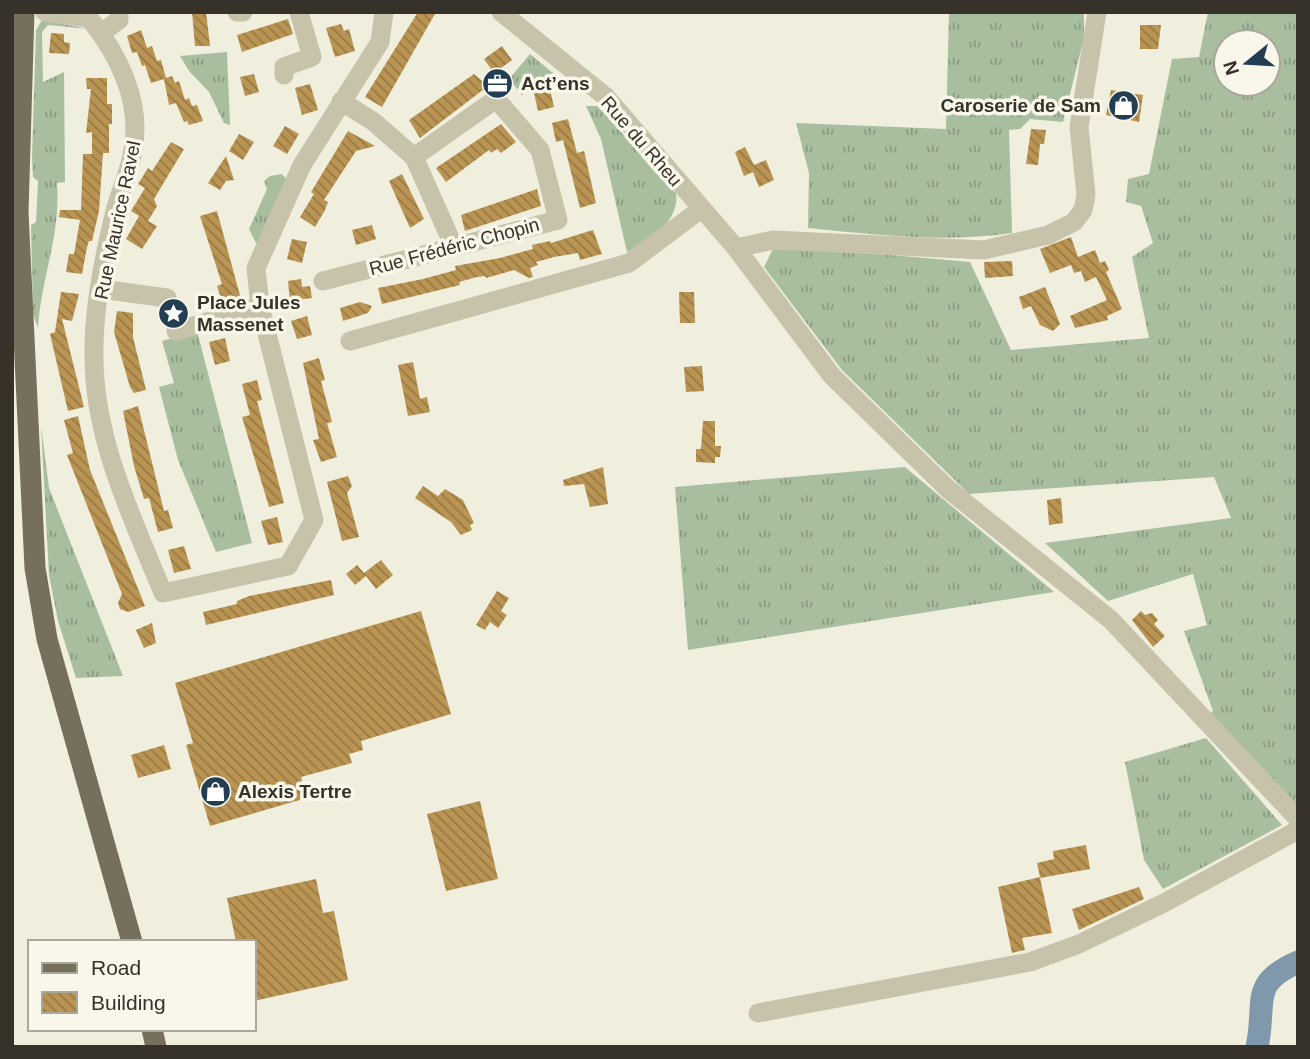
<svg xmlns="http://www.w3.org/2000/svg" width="1310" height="1059" viewBox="0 0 1310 1059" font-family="Helvetica,sans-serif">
<defs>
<pattern id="grass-tufts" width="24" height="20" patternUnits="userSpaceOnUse" patternTransform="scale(1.75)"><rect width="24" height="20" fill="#a8be9f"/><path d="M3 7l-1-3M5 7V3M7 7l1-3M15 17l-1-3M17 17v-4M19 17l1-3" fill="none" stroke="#8a9b82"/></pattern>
<pattern id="building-back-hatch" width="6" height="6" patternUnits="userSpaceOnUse" patternTransform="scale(1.75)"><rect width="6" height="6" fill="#ba9452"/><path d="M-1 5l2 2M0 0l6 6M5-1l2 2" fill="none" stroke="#987944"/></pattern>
</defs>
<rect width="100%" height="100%" fill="#f0efde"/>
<!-- grass -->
<path fill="url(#grass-tufts)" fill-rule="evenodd" d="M949 12H1084V38L1063 122 1030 119 1020 129 1009 130 1012 233C943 243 877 235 808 228L809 173 796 123 946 129Z
M1208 12H1298V807L1209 715 1213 711 1184 631 1207 625 1193 574 1108 601 1045 543 1231 518 1214 477 969 494 842 370 764 267 773 249 835 250 970 262 1011 350 1149 338 1132 257 1153 243 1141 206 1126 202 1128 179 1149 174 1172 59 1199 57ZM1226 42H1268V84H1226Z
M42 20 89 29 48 25 42 32 43 82 64 72 65 182 57 183C61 236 41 277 38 328L33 314 31 225 36 222 38 181 33 177 32 158 36 30Z
M227 52 230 125 224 123 209 92 189 71 180 56Z
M530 54 559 78 529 87 522 95 509 79Z
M586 106H597C625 133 647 167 676 193 680 221 650 241 627 252L601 139Z
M282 174 287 180 260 242 256 243 249 229 267 189 264 181 270 176Z
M197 331 252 543 216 552 178 460 159 387 174 383 162 341Z
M41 426 49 488 123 676 76 678 58 621 49 575Z
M905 467 1054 592 688 650 675 487Z
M1206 738 1282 825 1163 889 1144 860 1125 762Z"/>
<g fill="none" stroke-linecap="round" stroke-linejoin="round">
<!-- river -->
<path stroke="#8098ab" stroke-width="23" d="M1257 1047C1267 1002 1248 984 1298 962"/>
</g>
<!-- building -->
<path fill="url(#building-back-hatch)" d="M192 12H206L210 46H195Z
M418 12H436L382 107 365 97Z
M288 19 293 34 242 52 237 35Z
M341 24 344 31 349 29 355 51 335 57 326 28Z
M1140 25H1161L1158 49H1140Z
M141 30 147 48 152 46 157 61 161 60 166 78 172 76 175 83 179 81 185 100 189 98 192 106 197 105 203 121 189 125 187 121 184 122 176 103 169 105 164 79 151 83 145 65 142 66 137 52 132 53 127 36Z
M51 33 64 34V42L70 43 69 54 49 53Z
M502 46 512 60 494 73 484 59Z
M254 74 259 92 245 96 240 77Z
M474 74 488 86 420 138 409 120Z
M86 78H107V104H112V124H109V153H103L99 211 92 241H89L87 247 82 274 66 272 69 254H74L80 220 59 217 60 210H81L83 154H92V132L86 133 91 89H87Z
M310 84 318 110 302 115 295 88Z
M550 89 554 107 538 111 534 93Z
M1111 90 1143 95 1139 122 1106 115Z
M568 119 577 153 584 151 596 203 580 208 563 140 556 142 552 123Z
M501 124 516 142 501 153 497 149 491 153 489 150 446 182 436 168Z
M285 126 299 134 287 154 273 146Z
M1031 129 1046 130 1044 144H1040L1038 165 1026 164Z
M348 131 375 146 356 151 324 200 328 202 325 210 315 227 300 217 314 194 311 192Z
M239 134 254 142 243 160 229 151Z
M171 142 184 149 154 199 157 206 148 221 157 226 142 249 126 239 139 216 131 211 145 188 138 184 148 168 152 171Z
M745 147 754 165 766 160 774 180 759 187 753 172 744 176 735 152Z
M226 156 234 180 226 181 220 190 208 183Z
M402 174 424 219 410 228 389 181Z
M537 189 541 206 465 231 461 215Z
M217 211 241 299 223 304 217 286 222 284 200 216Z
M372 225 376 239 356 245 352 230Z
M593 230 602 254 598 255 580 260 578 253 554 257 536 262 538 265 530 268 533 277 529 278 514 270 486 278 485 276 477 277 459 282 460 285 382 304 378 288 423 279 456 270 455 266 500 258 533 249 532 245 550 241 551 243Z
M1071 237 1078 257 1095 250 1100 263 1105 261 1109 270 1106 272 1122 309 1107 316 1108 320 1075 328 1070 316 1107 300 1096 277 1085 282 1081 271 1074 273 1071 265 1050 273 1040 249Z
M292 239 307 242 302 263 287 259Z
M1012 261 1013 276 985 278 984 262Z
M301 279 302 287 310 286 312 298 290 301 288 281Z
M1045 287 1060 324 1053 331 1040 325 1031 306 1023 309 1019 297Z
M61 292 79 294 72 321 62 319 84 407 68 411 50 334 55 332Z
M679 292H694L695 323H680Z
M360 302 372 306 368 313 343 321 340 308Z
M117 311 133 313V337L146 390 134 393 130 387 114 332Z
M307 316 312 335 297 339 291 321Z
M225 338 230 361 215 365 209 342Z
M319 358 325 380 321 381 332 422 327 423 337 457 321 462 313 440 319 439 303 363Z
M413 362 420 399 427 397 430 412 408 416 398 365Z
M702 366 704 391 686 392 684 367Z
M257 380 262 400 257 401 284 503 269 507 242 417 250 415 242 384Z
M138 406 164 511 168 510 173 528 158 532 149 498 144 499 134 466 123 411Z
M78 416 90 470 145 606 128 612 120 609 118 603 122 594 67 455 73 453 64 420Z
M703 421H715V446H721L720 457H715V463L696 462V449H701Z
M603 467 608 504 590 507 584 484 564 486 563 480Z
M348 476 352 486 347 493 359 537 342 541 327 482Z
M423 486 438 496 445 489 463 500 474 523 470 525 472 530 461 535 451 522 415 498Z
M1061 498 1063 523 1049 525 1047 500Z
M277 517 283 542 268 545 261 521Z
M184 546 191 569 174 573 168 550Z
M381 560 393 575 376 589 366 576 355 585 346 574 357 565 364 573Z
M331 580 334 595 206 625 203 612 237 604V601L249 596Z
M497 591 509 598 501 611 507 615 498 628 490 622 485 630 476 625Z
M421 611 451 714 361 741 363 750 349 754 352 763 301 777 307 797 303 799 210 826 186 745 193 743 175 683Z
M1141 611 1145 615 1152 613 1158 620 1154 624 1165 636 1153 647 1132 620Z
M152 623 156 643 144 648 136 630Z
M164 745 171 769 138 778 131 755Z
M480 801 498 879 446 891 427 814Z
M1086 845 1090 869 1040 878 1052 933 1022 938 1025 950 1012 953 998 887 1040 877 1037 863 1054 859 1053 851Z
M316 879 323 913 334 911 348 980 254 1001V942H236L227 898Z
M1139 887 1144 899 1079 930 1072 909Z"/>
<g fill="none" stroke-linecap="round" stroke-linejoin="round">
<!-- minor -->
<path stroke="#c7c3ab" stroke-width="19" d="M45 12 89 18C119 55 142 102 133 150 130 171 120 191 115 211 105 252 94 307 94 349 92 436 131 514 163 593L288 566 314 520 260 306 256 268 302 165 380 42 384 12
M237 12H243
M501 12 606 97 736 248 832 376 948 489 1111 620 1298 819
M101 33 119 20V12
M284 75V67L312 57 299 12
M341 101 374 122 414 157 454 247
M736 248 773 240 984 250 1048 235 1074 222 1083 210 1086 195 1079 127 1097 12
M323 281 558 220 540 150 496 99 414 157
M101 289 167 298
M176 331 260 306
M350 341 629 263 701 209
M758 1013 1030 962 1079 944 1164 903 1298 830"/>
<!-- major -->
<path stroke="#766f5c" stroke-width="21" d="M24 12 18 212 35 568 47 639 132 942
M152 1029 156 1047"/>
</g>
<!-- icons -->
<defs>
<symbol id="office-disc" viewBox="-11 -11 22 22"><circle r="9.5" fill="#233d53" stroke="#f8f7ea"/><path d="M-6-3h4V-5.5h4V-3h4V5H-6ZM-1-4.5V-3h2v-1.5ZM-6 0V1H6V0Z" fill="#fff"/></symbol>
<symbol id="shop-disc" viewBox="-11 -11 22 22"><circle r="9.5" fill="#233d53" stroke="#f8f7ea"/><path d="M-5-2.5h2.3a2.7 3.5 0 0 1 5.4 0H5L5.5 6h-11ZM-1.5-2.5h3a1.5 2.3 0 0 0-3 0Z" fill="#fff"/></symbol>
<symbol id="sight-disc" viewBox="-11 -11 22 22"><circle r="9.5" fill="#233d53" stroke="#f8f7ea"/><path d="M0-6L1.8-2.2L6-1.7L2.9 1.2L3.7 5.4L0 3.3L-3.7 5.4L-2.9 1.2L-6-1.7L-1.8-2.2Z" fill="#fff"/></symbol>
</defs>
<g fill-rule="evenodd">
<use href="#office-disc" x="480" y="66" width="35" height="35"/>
<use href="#shop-disc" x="1106" y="88" width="35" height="35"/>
<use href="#sight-disc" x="156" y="296" width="35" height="35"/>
<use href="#shop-disc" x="198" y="774" width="35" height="35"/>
</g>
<g text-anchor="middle" stroke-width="7" stroke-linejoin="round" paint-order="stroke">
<!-- poi labels -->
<g font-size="19" font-weight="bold" fill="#36322a" stroke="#f8f7ea" text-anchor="start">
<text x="521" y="90">Act’ens</text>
<text x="1101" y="112" text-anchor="end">Caroserie de Sam</text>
<text x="197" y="309">Place Jules<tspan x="197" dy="22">Massenet</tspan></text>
<text x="238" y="798">Alexis Tertre</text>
</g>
<!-- street labels -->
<g font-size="19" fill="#36322a" stroke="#f8f7ea">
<text transform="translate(642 141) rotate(49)" y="7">Rue du Rheu</text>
<text transform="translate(117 220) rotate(-78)" y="7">Rue Maurice Ravel</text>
<text transform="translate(454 246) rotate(-15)" y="7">Rue Frédéric Chopin</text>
</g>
</g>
<!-- border -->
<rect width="1310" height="1059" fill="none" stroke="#36322a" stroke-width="28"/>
<!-- legend -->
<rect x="28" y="940" width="228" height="91" fill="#f8f7ea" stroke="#aaa89d" stroke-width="2"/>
<rect x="42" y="963" width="35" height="10" fill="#766f5c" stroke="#aaa89d" stroke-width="2"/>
<text x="91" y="975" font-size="21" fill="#36322a">Road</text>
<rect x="42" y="992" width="35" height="21" fill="url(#building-back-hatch)" stroke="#aaa89d" stroke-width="2"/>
<text x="91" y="1010" font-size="21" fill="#36322a">Building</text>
<!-- north arrow -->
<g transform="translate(1247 63) rotate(252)"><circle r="33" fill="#f8f7ea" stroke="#aaa89d" stroke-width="2"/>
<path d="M0-5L12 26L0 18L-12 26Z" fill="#233d53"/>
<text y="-10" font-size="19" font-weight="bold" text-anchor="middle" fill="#36322a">N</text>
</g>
</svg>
